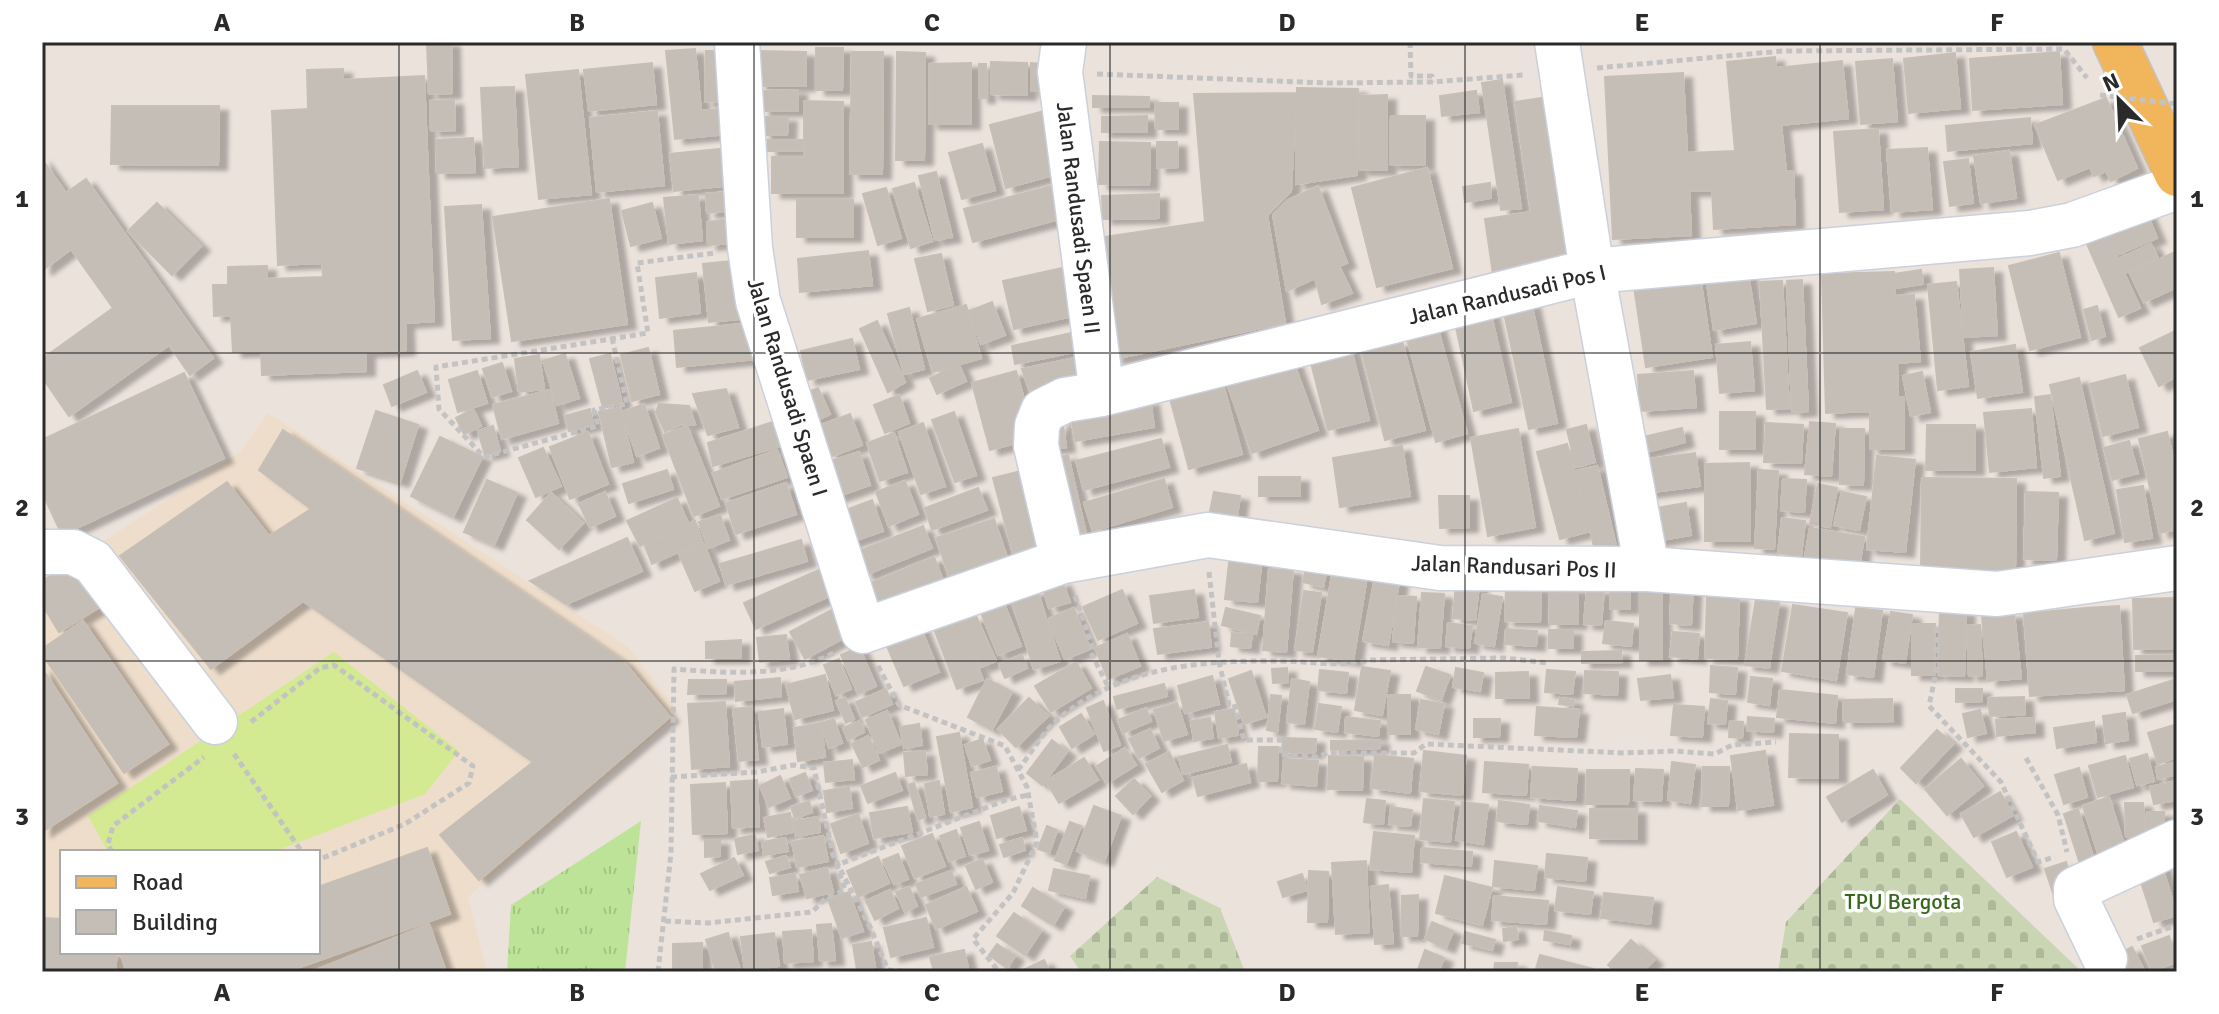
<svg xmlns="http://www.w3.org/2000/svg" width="2219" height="1014" viewBox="0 0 2219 1014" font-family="Signika,sans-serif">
<defs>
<pattern id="grass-tufts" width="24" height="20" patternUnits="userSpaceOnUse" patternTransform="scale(2)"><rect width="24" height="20" fill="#bde398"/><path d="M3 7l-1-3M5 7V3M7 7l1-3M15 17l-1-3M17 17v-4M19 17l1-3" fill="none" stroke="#a3c383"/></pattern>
<pattern id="cemetery-stones" width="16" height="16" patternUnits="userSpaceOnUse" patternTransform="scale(2)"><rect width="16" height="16" fill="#cad6b3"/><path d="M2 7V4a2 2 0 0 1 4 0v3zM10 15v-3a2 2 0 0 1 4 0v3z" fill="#aeb89a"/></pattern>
<filter id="shadow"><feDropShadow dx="9" dy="5" stdDeviation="2" flood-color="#0004"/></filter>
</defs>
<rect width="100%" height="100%" fill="#ece2dc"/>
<!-- education -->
<path fill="#eeddcb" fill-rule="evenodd" d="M268 413 628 647 680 713 468 897 487 972H42V533L98 545 240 452ZM62 852H318V952H62Z"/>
<!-- grass -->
<path fill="url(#grass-tufts)" d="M641 821 625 972H507L511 905Z"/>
<!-- cemetery -->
<path fill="url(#cemetery-stones)" d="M1900 799 2082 972H1778L1786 922Z
M1157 877 1220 908 1245 972H1081L1070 956Z"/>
<!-- pitch -->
<path fill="#d3ea93" d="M334 652 459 751 425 794 273 852H108L88 816Z"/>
<!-- building -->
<path fill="#c4beb7" stroke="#c7beb5" stroke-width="2" filter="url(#shadow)" d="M427 42H451L452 93 429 94Z
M816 48H843L842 90H816Z
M695 49 701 111 735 107 738 133 675 139 666 51Z
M706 51H732L735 100 705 102Z
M758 51 806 52V86H758Z
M852 52H883L882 174H850Z
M897 52 925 53 924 160H896Z
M2059 52 2062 104 1973 110 1970 59Z
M1955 53 1960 108 1909 113 1904 59Z
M1775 57 1776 68 1842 61 1848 118 1781 125 1786 171H1793L1795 224 1714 229 1712 191H1689L1691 235 1613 239 1605 77 1683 73 1687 153 1735 151 1727 62Z
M1892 59 1897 121 1861 124 1856 62Z
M991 62 1027 63V95L991 94Z
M652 63 656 104 589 111 584 70Z
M971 63V124H929V64Z
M1031 63 1042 64V91H1031Z
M979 64H986V98H979Z
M343 69V80L424 76 434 321 405 323 406 350 366 352V371L262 375 261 351 233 352 231 315 214 316 213 285H228V267L267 266V279L323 277 322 263 278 265 272 111 308 109 307 70Z
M578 70 591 194 539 199 526 75Z
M1502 80 1521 208 1501 210 1482 83Z
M514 87 518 166 485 168 481 88Z
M1297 88 1358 89 1357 175 1296 184Z
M798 90V111H761V91Z
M1476 91 1479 112 1442 116 1440 96Z
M1296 93 1291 191 1267 215 1285 323 1114 359 1104 237 1205 222 1194 94Z
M1387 95V170H1360V96Z
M1561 95 1585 260 1493 274 1485 219 1531 212 1515 102Z
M1093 96 1149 97V107H1093Z
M2106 98 2137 168 2111 181 2106 171 2094 176 2090 167 2058 180 2035 125Z
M454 100 455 130 431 131 430 101Z
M804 101 843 102V193H772V157H804Z
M1155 103H1178V129H1156Z
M112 106H219L218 165 111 164Z
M1052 109 1068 171 1006 188 990 125Z
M657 111 664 185 597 192 590 118Z
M1147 116V132H1102V117Z
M1391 116H1425V165L1390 164Z
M762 117H788L787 135H762Z
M2030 118 2032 143 1948 151 1946 126Z
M1878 129 1883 209 1840 212 1834 132Z
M473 138 475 172 437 173 436 140Z
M768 140H802V151H768Z
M1100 142 1150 143 1149 185 1099 184Z
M1157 142H1177L1178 167 1157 168Z
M982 144 995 190 962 199 949 153Z
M728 148 731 185 674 191 670 154Z
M1927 148 1932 209 1892 212 1887 150Z
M2009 151 2016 198 1981 203 1974 156Z
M42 159 66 193 86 179 213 358 190 375 169 345 69 416 42 377V359L113 308 71 249 43 270 42 268Z
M1968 159 1973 203 1950 206 1944 162Z
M1427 168 1452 268 1377 287 1352 188Z
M936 172 952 237 935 240 919 176Z
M914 183 932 241 911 248 893 189Z
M1063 183 1071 216 973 242 964 209Z
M1490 183 1491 198 1465 202 1463 187Z
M1318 186 1347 263 1339 266 1352 293 1322 304 1315 278 1287 291 1273 215 1288 200Z
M886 188 901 238 878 245 863 194Z
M727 192 729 211 707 213 706 194Z
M1159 194V218L1103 219 1102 196Z
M698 195 702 240 669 244 664 198Z
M609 199 627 324 512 341 493 217Z
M797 200H853V237H797Z
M2141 200 2157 238 2119 254 2102 218Z
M157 203 201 246 172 275 128 231Z
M652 203 661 238 631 246 622 211Z
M481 205 490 338 453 340 445 207Z
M730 219 732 243 708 245 707 222Z
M2100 221 2118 259 2151 244 2158 258 2124 273 2140 308 2119 317 2080 228Z
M868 251 872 285 800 292 798 259Z
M2177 251V287L2144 302 2130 273Z
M2059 253 2080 337 2030 350 2009 266Z
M941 254 953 305 928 311 915 259Z
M742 260 748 318 709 322 703 264Z
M1076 265 1086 313 1014 329 1003 281Z
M1747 268 1756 323 1714 330 1706 276Z
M1993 268 1997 335 1964 337 1960 270Z
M1699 270 1712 357 1646 367 1633 280Z
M1921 270 1923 284 1895 288V296L1914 295 1920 361 1897 363 1898 397H1904V449H1870V411L1826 413 1822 274 1894 272V274Z
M696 273 700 313 660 318 656 278Z
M1802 280 1808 411 1792 412 1787 281Z
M1782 281 1789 408 1767 409 1760 282Z
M1956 282 1968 386 1938 390 1928 285Z
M992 302 1005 335 981 344 969 311Z
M1531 302 1557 423 1529 429 1503 308Z
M966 305 981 358 933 372 917 319Z
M2097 306 2105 336 2092 340 2084 310Z
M909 308 924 369 904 374 888 314Z
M1490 310 1511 402 1474 411 1454 318Z
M1435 319 1467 433 1436 442 1404 328Z
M877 321 905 382 888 392 860 329Z
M751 323 755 359 677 367 674 331Z
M1090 329 1094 348 1015 364 1012 346Z
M2177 330V376L2159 386 2140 348Z
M852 339 859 369 807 380 801 351Z
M1349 341 1369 420 1328 430 1308 351Z
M1402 341 1425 430 1385 440 1362 352Z
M1750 342 1754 390 1720 393 1716 345Z
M2015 345 2022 392 1978 398 1971 352Z
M648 348 659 394 632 401 621 355Z
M565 354 579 398 557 405 543 361Z
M610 354 622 403 603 408 590 359Z
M1095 354 1096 384 1034 402 1022 369Z
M539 355 544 389 519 392 515 359Z
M1291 355 1318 430 1252 453 1225 378Z
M502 363 511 391 492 397 483 369Z
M959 365 966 381 937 394 930 378Z
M417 371 426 392 392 406 384 385Z
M477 371 487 403 458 412 449 380Z
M1016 371 1035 438 990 450 972 383Z
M1693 371 1696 407 1640 411 1638 375Z
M1922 372 1930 412 1911 416 1903 376Z
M184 373 224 458 62 535 42 492V440Z
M2125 375 2138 427 2103 436 2090 384Z
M1221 377 1242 454 1189 469 1168 391Z
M2079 378 2114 533 2085 540 2050 385Z
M818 388 830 414 812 423 800 395Z
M726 389 738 427 708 435 693 394Z
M550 390 558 423 502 439 493 405Z
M899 395 909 423 885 433 874 405Z
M2050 395 2060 476 2044 478 2035 397Z
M1150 400 1154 427 1075 441 1071 415Z
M644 404 659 448 637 456 622 412Z
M659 404 689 406 695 424 679 425 665 432 656 412Z
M620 407 633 462 612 467 599 412Z
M473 409 481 426 464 434 456 418Z
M590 409 593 425 569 431 565 416Z
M2031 409 2036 467 1990 472 1984 413Z
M376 411 418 425 400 482 357 468Z
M954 412 976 475 955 482 932 420Z
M1720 412H1755V449H1720Z
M850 414 862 445 830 457 818 426Z
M1062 418 1066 447 1046 449Z
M782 419 790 443 713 466 708 443Z
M1810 422 1835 424 1831 476 1805 474Z
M923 423 945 486 921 494 899 432Z
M1766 423 1803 425 1801 463 1764 462Z
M1586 425 1595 462 1576 467 1567 430Z
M1927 425H1975V470H1926Z
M493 426 500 451 485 455 478 431Z
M687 426 719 506 694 516 663 435Z
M1682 428 1685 442 1639 454 1635 439Z
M1518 429 1535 527 1488 536 1471 438Z
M1841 429H1864L1863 485 1840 484Z
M283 430 624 662 670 717 479 880 440 835 533 762 303 601 211 669 120 556 227 482 269 536 311 509 259 470Z
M588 432 608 484 570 499 550 447Z
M2167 432 2177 475V529L2160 533 2139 439Z
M894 433 907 472 880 481 867 443Z
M440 437 482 457 453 517 411 496Z
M1161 439 1169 467 1084 490 1076 461Z
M2129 441 2138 473 2112 480 2104 448Z
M1567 444 1590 531 1560 539 1537 452Z
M1402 446 1410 496 1340 507 1333 458Z
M543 448 561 486 536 497 519 458Z
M777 450 787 477 722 499 713 473Z
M859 452 870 485 836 497 824 463Z
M1695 453 1700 486 1646 493 1641 460Z
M1068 455 1086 534 1060 540 1041 461Z
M1877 456 1915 460 1905 552 1867 549Z
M1749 463 1750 541H1705V464Z
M1597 466 1616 546 1595 551 1576 471Z
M1029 469 1049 548 1014 557 993 478Z
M667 470 673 489 629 503 623 484Z
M1759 470 1778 471 1774 549 1755 548Z
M1259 477H1300V496H1259Z
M1922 478 2016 479 2015 570 1921 569Z
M1164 479 1172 507 1093 531 1084 503Z
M1783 479 1806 480 1804 512 1781 510Z
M487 480 517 493 494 545 464 532Z
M905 481 918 514 889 526 876 492Z
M786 483 796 514 736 534 726 503Z
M1818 484 1837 488 1830 527 1810 524Z
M2143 486 2152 538 2125 542 2117 490Z
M978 488 987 510 932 530 925 508Z
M605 492 615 516 590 527 579 504Z
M1214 492 1240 496 1237 516 1210 511Z
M1842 492 1866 497 1859 530 1834 525Z
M2026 492 2058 493 2056 560 2024 559Z
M551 493 583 523 559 549 527 520Z
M1439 496H1469V527L1440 528Z
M677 498 688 523 640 546 627 521Z
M872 500 883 531 848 543 838 513Z
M1686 503 1691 535 1655 541 1650 509Z
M720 515 729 540 708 548 699 522Z
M1782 518 1805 521 1801 556 1778 553Z
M994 519 1009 563 951 582 936 538Z
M695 521 702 541 652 564 645 546Z
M923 526 932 548 865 575 856 552Z
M1810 528 1864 537 1859 567 1805 557Z
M627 538 642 571 566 604 530 581Z
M801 540 807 561 726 585 720 564Z
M703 543 719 581 695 591 679 554Z
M1230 554 1262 557 1257 602 1225 599Z
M934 557 944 583 879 610 868 584Z
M1335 558 1369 564 1353 661 1318 656Z
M76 560 103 605 59 632 42 604V581Z
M1307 563 1327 568 1323 587 1303 582Z
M823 568 834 594 756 629 744 603Z
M1269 569 1293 570 1286 652 1263 650Z
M1376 572 1400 576 1388 645 1363 641Z
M1610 578H1630V609H1610Z
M1062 581 1070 602 1049 608 1043 588Z
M1672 582 1693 583 1691 625 1670 623Z
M1456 583 1479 585 1475 620 1453 618Z
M1640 583H1662V660H1640Z
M1506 586 1541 587 1540 622 1505 621Z
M1549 588H1578V624H1550Z
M1587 589 1604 590 1601 625 1584 624Z
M1037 590 1060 661 1034 669 1011 598Z
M1122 590 1137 623 1098 640 1083 607Z
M1194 590 1198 617 1154 623 1150 596Z
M1304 591 1321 593 1312 652 1295 650Z
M1422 593 1444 594 1440 648 1418 647Z
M1483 594 1502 597 1494 646 1475 643Z
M1001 596 1021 646 998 655 978 605Z
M1397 596 1416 597 1413 643 1393 641Z
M1707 596 1739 597 1737 659 1705 658Z
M2177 598V648L2134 649 2133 599Z
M1756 599 1779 603 1769 668 1745 665Z
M1793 605 1847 613 1836 680 1782 671Z
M2119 606 2124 690 2090 692 2085 608Z
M955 608 983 680 957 689 930 618Z
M1074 608 1090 649 1065 659 1048 619Z
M1226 608 1260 616 1256 634 1222 625Z
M1856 608 1882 611 1873 677 1847 674Z
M2085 608 2090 692 2058 694 2053 611Z
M833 609 847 636 805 659 790 632Z
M1940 610 1966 611 1964 676 1938 675Z
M2053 611 2058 694 2030 696 2024 613Z
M1891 612 1912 615 1905 663 1883 660Z
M2014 613 2021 678 1988 681 1982 617Z
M976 616 996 661 981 667 961 623Z
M83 621 168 744 124 773 42 654V649Z
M1606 621 1633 624 1631 646 1603 643Z
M1208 622 1211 647 1158 654 1154 629Z
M1448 623 1472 626 1469 648 1446 646Z
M919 624 939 672 904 686 884 639Z
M1912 624H1935V675H1912Z
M1980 625 1982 675 1969 676 1967 626Z
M1506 629 1537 631 1536 646 1505 644Z
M1549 630H1573V648H1549Z
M1673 632 1699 634 1697 659 1670 656Z
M1232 633 1252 634 1250 648 1231 646Z
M1127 634 1140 666 1108 679 1095 648Z
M786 635 789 659 760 662 757 638Z
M741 640V658H706V642Z
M859 647 876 686 858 694 841 655Z
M1621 651 1622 662 1582 663V652Z
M1022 655 1027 668 1005 678 999 664Z
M2177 655V671H2136V656Z
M839 659 851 689 836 695 824 665Z
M1076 662 1091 688 1051 712 1035 686Z
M1711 666 1737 668 1735 694 1710 692Z
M1362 667 1390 671 1382 715 1355 710Z
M1426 667 1450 675 1441 700 1417 691Z
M42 668 117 783 42 832Z
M1287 668 1288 682 1273 683 1272 669Z
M1456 668 1483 673 1480 691 1453 687Z
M1320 670 1348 673 1346 693 1318 690Z
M1547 670 1575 672 1572 694 1545 692Z
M1251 671 1266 717 1244 724 1229 679Z
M1585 671 1618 672 1617 695 1584 693Z
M1528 672 1529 698H1496V673Z
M825 675 833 710 795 719 786 685Z
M1670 675 1673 697 1641 700 1638 679Z
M1212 676 1219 704 1185 713 1178 686Z
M1751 677 1772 679 1769 705 1748 702Z
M780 678 781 696 736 701 735 682Z
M987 679 1012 692 992 730 968 717Z
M1292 679 1309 682 1304 724 1287 722Z
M689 680H726V693L688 694Z
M2173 680 2177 699 2133 713 2127 695Z
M1164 684 1167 696 1117 709 1114 697Z
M886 689 892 704 862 717 856 702Z
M1956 689H1982V701L1956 702Z
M1780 690 1837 696 1835 723 1777 717Z
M1271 695 1281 696 1277 732 1267 730Z
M1388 695H1410V734H1388Z
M2024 697 2025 714 1990 716 1988 698Z
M845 698 854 719 846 723 836 701Z
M1029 698 1048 716 1016 747 998 729Z
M1560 698 1574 700 1573 706 1559 704Z
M1711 699 1727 701 1725 724 1708 723Z
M1892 699 1893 721 1844 722 1843 700Z
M1421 700 1444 704 1438 734 1416 729Z
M1103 701 1120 745 1104 751 1087 708Z
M725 702 729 766 692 769 688 704Z
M1177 703 1187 734 1164 741 1154 710Z
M1319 704 1341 707 1337 732 1315 729Z
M1674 705 1704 707 1702 737 1671 735Z
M752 707 758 759 739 761 733 709Z
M1537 707 1579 710 1576 737 1535 735Z
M1146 708 1151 721 1123 733 1118 720Z
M783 709 787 744 763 747 759 712Z
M1234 709 1238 735 1219 738 1215 712Z
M1980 710 1986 733 1968 737 1963 714Z
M887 711 901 744 879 753 866 720Z
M2125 713 2128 740 2106 743 2103 716Z
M1081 714 1094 734 1072 748 1060 727Z
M1346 717 1380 721 1378 736 1345 732Z
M1748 717 1774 719 1773 732 1747 730Z
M1210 718 1213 738 1194 741 1191 721Z
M2034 718 2035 732 1997 736 1996 720Z
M834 719 842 743 829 748 821 723Z
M1474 719H1500L1499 737H1474Z
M859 721 864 732 848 740 843 728Z
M1730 721 1743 722 1742 738 1729 737Z
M2094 722 2096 742 2057 748 2054 728Z
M821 723 825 757 798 761 794 728Z
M919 724 922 745 904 748 900 727Z
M2177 724V757L2158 764 2148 733Z
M1150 729 1159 748 1139 758 1129 739Z
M1937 730 1953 744 1916 783 1901 768Z
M959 733 972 807 951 812 937 737Z
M1790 734 1838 735V778L1789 777Z
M868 736 879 760 863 767 852 744Z
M1283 738 1316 739 1315 753 1282 752Z
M982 739 990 760 972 766 965 745Z
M1052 740 1067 752 1042 785 1027 773Z
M1380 740V748L1331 750V741Z
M1227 745 1231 762 1183 774 1179 757Z
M1259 747H1278L1277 781H1258Z
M1125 748 1136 765 1107 783 1097 766Z
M925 751 927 774 906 776 904 753Z
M1424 751 1466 756 1462 795 1420 791Z
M1765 751 1773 805 1738 810 1731 756Z
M1169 752 1183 780 1162 792 1146 764Z
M2147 754 2154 781 2137 785 2130 759Z
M1375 755 1413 759 1410 793 1371 788Z
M1329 756 1363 757 1362 790 1328 789Z
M2125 756 2133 787 2098 797 2089 766Z
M1084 758 1098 780 1059 803 1046 781Z
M1284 759 1318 761 1316 786 1282 783Z
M1961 759 1983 786 1947 815 1925 789Z
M852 760 854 779 826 782 824 763Z
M1485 762 1528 765 1526 795 1483 792Z
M1672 762 1695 765 1690 803 1668 800Z
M2177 762V774L2158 779 2156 767Z
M1246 764 1250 782 1198 796 1193 778Z
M996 767 1002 791 977 797 971 773Z
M1533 767 1577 769 1575 800 1531 797Z
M1703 767H1729L1728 806H1702Z
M2079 768 2087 797 2064 804 2055 775Z
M1636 769 1663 770 1661 801 1634 800Z
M1587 770H1629L1628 804H1586Z
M1873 770 1887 795 1842 822 1827 797Z
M805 773 812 790 796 796 790 779Z
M895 773 902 790 868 803 861 786Z
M780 776 790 798 769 807 760 786Z
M1134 779 1150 796 1133 814 1116 796Z
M757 780 759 826 733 828 731 782Z
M939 781 944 814 930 816 925 784Z
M2177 781V800L2154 804 2150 787Z
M725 783 727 833 693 834 691 785Z
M914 783 925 817 918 820 908 785Z
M849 787 852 808 827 812 824 791Z
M2000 792 2013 815 1974 837 1961 814Z
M2109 797 2125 848 2099 856 2083 806Z
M1367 799 1385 801 1383 824 1364 822Z
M1424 799 1454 802 1450 842 1420 839Z
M809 801 812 812 795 818 791 807Z
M1499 801 1529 805 1527 824 1497 821Z
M1462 802 1488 805 1483 844 1456 840Z
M2125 803H2143L2144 837H2126Z
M1094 806 1121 816 1104 861 1077 851Z
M1540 806 1577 811 1575 827 1538 821Z
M907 807 912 832 874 838 870 813Z
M1019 807 1026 830 997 838 991 816Z
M1391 807 1412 810 1410 826 1389 824Z
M1590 809H1637V839L1590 838Z
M2078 809 2095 863 2081 867 2064 814Z
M2147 812H2164L2163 836 2146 835Z
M790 813 793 832 768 837 764 818Z
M858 814 868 843 841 853 831 824Z
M818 817 820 832 796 836 794 821Z
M979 822 988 850 970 855 961 828Z
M1070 822 1081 826 1066 864 1055 860Z
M1047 826 1057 830 1049 853 1038 849Z
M956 830 965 856 949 861 940 836Z
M1374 832 1414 836 1411 872 1370 869Z
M2016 832 2032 867 2007 877 1992 842Z
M932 834 945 866 915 878 902 846Z
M755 835 758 850 738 854 735 839Z
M823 836 828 861 797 867 792 842Z
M785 838 788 851 764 855 762 842Z
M1022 838 1025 850 1004 857 1000 845Z
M705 840H720V856L705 857Z
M427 848 450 914 286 972H127L120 952H318V887Z
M1422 848 1472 852 1471 866 1421 862Z
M898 854 908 879 894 884 883 860Z
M1547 854 1587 858 1585 881 1545 877Z
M786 856 790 867 770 873 766 862Z
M878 857 889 883 858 897 847 871Z
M734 858 743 875 710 890 701 874Z
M982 859 992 882 976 889 966 866Z
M1366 861 1369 932 1336 934 1332 863Z
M1495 861 1537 866 1534 890 1493 886Z
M2066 862 2075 889 2054 896 2045 869Z
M2161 863 2177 915 2154 922 2137 870Z
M827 868 833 892 807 898 800 875Z
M1054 869 1089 876 1085 898 1049 890Z
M951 871 956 884 921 897 916 884Z
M1309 871 1328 872 1327 922H1308Z
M795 874 798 891 773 895 770 878Z
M1302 874 1307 890 1283 897 1278 882Z
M1445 876 1492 888 1482 925 1436 913Z
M1388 885 1393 943 1375 944 1371 887Z
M909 887 917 906 905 912 896 892Z
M966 887 977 911 936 929 926 905Z
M1558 887 1593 892 1590 914 1555 910Z
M1033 888 1064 907 1053 925 1022 906Z
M890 890 898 908 875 920 866 901Z
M849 892 863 931 842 938 828 899Z
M1604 893 1653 898 1650 924 1601 918Z
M1418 895 1417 936H1401L1402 896Z
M1494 896 1548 901 1546 924 1492 920Z
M1014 913 1041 931 1025 955 997 936Z
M42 918 62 919V952H117L115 972H42Z
M926 918 933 947 891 957 884 928Z
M1432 922 1453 931 1446 948 1425 939Z
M429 924 446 972H312Z
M831 924 835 960 820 961 817 925Z
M1516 927 1518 939 1504 941 1503 929Z
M811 930 813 961 785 963 783 932Z
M1545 931 1571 936 1570 944 1544 940Z
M1465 932 1495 940 1492 950 1462 943Z
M728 933 740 970 716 972 706 940Z
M774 933 779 966 745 970 741 937Z
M2169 936 2177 962 2152 971 2142 946Z
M1631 940 1654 960 1642 972H1616L1608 965Z
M871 942 875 967 857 970 853 945Z
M702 943V972H673V944Z
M997 944 1015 956 1007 968 989 955Z
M2132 947 2145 972H2126L2116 955Z
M964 950 969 972H934L930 957Z
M1425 950 1444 958 1438 972H1417Z
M1540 955 1593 969 1592 972H1535Z
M1044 960 1050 972H1019Z
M1495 963H1517L1516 972H1494Z"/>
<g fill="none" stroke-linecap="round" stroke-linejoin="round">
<defs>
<path id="minor" d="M737 42 750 248 758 301 863 631 1063 561 1208 535 1440 568 1647 569 1997 594 2177 568
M1064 42 1060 72 1102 394
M1557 42 1592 271 1647 569
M42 552H73L93 562 215 722
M1063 561 1036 446 1037 426 1043 411 1065 400 1102 394 1592 271 2030 233 2072 225 2177 187
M2105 959 2076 899V889L2177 842"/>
<path id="major" d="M2115 42 2177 174"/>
</defs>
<!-- minor casing -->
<use href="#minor" stroke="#cad0dc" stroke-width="47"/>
<!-- major casing -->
<use href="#major" stroke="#c3c3c3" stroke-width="47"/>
<!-- path -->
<path stroke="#c3c3c3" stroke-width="5" stroke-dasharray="6 4" stroke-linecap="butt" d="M1410 42 1411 76H1432V82
M1597 68 1782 51 2064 49 2087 78
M1097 74 1327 83 1432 82 1523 75
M612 338 627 404 594 410 598 426 484 457 439 409 436 367 648 333 637 263 715 253
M1209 572 1219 662 1229 705 1234 704 1244 740H1280V755L1319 757 1327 753H1414L1426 744 1624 753 1674 751 1715 754 1732 745 1776 742
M1075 596 1092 645 1091 653 1109 688
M1936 627V672L1929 706 2001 782 2038 862 2055 857
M878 666 899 705 1005 746 1027 787 1037 842 1013 893 973 939 999 972
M251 722 320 668 334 665 473 766 469 783 405 824 318 860
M234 754 302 852
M2026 758 2058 815 2067 852
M1018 770C1030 755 1041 735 1055 722 1117 667 1200 660 1279 661 1310 661 1340 668 1370 660L1504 658 1549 663
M671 777 757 772 794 765 814 768 833 855 871 929 888 970 912 972
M112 852 108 844 113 826 204 757
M665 921 708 923 812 912 826 898 845 890 837 865 1006 800 1028 795
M2137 939 2177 925
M658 972 671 853 674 669C728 673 784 678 834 653"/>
<!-- minor -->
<use href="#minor" stroke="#fff" stroke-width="44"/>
<!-- major -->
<use href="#major" stroke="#f1b65c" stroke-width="44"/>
<!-- path-bridge -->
<path stroke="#c3c3c3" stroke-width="5" stroke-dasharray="6 4" stroke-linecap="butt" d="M2100 95 2177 104"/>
</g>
<!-- grid -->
<path fill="none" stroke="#2a2a2a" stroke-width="2" stroke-opacity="0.55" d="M399 42V972M754 42V972M1110 42V972M1465 42V972M1820 42V972M42 353H2177M42 661H2177"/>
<g text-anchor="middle" stroke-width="7" stroke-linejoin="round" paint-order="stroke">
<!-- street labels -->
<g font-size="22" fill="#2a2a2a" stroke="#fff">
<text transform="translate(1079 218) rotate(83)" y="8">Jalan Randusadi Spaen II</text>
<text transform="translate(1507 294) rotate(-13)" y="8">Jalan Randusadi Pos I</text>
<text transform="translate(788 387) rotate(73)" y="8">Jalan Randusadi Spaen I</text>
<text transform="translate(1514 566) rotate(2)" y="8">Jalan Randusari Pos II</text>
</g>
<!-- park labels -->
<g font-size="22" fill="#36671a" stroke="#fff">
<text x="1903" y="909">TPU Bergota</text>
</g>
</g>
<!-- border -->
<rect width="2219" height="1014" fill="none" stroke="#ffffff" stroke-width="88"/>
<!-- legend -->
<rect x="60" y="850" width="260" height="104" fill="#ffffff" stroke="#aaaaaa" stroke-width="2"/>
<rect x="76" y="876" width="40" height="12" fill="#f1b65c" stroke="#aaaaaa" stroke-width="2"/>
<text x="132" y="890" font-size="24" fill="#2a2a2a">Road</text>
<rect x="76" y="910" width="40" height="24" fill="#c4beb7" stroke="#aaaaaa" stroke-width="2"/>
<text x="132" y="930" font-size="24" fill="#2a2a2a">Building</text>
<!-- north arrow -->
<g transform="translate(2119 100) rotate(336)" stroke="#ffffff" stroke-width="6" paint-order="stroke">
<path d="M0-6L14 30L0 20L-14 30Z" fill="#2a2a2a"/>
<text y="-12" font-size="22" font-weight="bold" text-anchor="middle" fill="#2a2a2a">N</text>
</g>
<rect x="44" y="44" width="2131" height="926" fill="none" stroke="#2a2a2a" stroke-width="3"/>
<g font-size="26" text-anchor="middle" font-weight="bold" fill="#2a2a2a">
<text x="222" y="31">A</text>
<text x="577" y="31">B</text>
<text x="932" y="31">C</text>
<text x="1287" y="31">D</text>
<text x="1642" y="31">E</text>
<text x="1997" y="31">F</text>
<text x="22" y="207">1</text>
<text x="2197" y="207">1</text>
<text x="22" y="516">2</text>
<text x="2197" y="516">2</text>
<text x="22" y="825">3</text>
<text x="2197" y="825">3</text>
<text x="222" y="1001">A</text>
<text x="577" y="1001">B</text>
<text x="932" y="1001">C</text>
<text x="1287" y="1001">D</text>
<text x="1642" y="1001">E</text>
<text x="1997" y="1001">F</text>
</g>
</svg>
